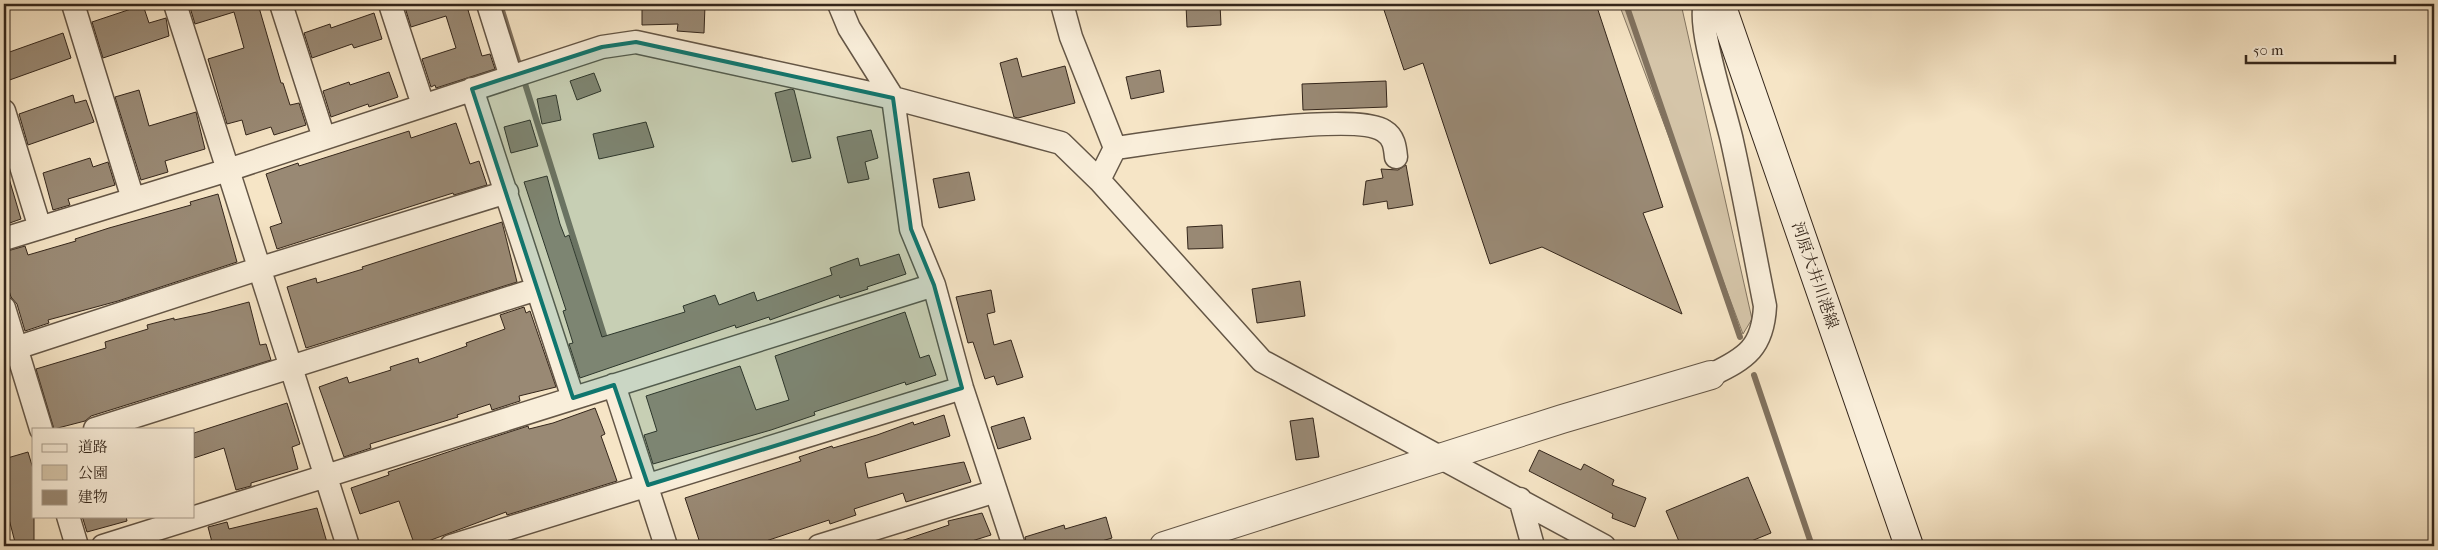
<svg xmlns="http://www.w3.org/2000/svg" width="2438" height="550" viewBox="0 0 2438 550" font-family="'IM FELL French Canon','Noto Serif JP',serif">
<rect width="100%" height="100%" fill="#f6e5c6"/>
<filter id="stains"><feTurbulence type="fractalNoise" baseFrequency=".004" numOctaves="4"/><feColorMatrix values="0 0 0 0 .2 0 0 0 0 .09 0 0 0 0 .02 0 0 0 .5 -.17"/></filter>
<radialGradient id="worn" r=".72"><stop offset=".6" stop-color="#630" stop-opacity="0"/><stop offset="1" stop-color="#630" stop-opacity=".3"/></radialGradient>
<!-- green -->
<path fill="#d5c5a9" stroke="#847662" d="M1619 4H1681L1752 319 1743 334Z"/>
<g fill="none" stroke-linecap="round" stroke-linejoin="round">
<!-- stream -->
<path stroke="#81725f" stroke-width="6" d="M500 4 607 345
M1626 4 1740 337
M1754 375 1812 546"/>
</g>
<!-- building -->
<path fill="#998974" stroke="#34261b" d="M189 4H258L281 83H283L290 105 299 103 306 125 274 135 271 127 246 135 242 120 227 124 208 59 244 48 234 12 195 24Z
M404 4H474L475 8 468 10 482 56 490 54 495 69 436 88 435 85 431 87 422 59 456 48 446 16 411 27Z
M642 4 705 5 704 33 677 31 678 24 642 25Z
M1220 4 1221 25 1187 27 1186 5Z
M1382 4H1596L1663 207 1643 213 1682 314 1542 247 1490 264 1423 63 1404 70Z
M143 5 149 23 166 18 169 36 103 58 92 22Z
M374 13 382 39 354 48 352 44 312 58 304 33 330 24 331 28Z
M63 33 71 58 4 82V54Z
M1017 58 1022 77 1065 66 1075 103 1018 118 1014 117 1000 63Z
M1160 70 1164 92 1131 99 1126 77Z
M389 72 398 97 369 107 368 104 331 117 323 91 349 82 350 85Z
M594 73 601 91 577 100 570 81Z
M1386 81 1387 107 1303 110 1302 84Z
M791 89 794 90 811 158 792 162 775 93Z
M139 90 149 126 196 112 205 149 165 161 168 172 141 180 115 97Z
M73 95 75 103 86 100 94 122 28 145 19 114Z
M556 95 561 120 542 124 537 99Z
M530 120 538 146 511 153 504 127Z
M646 122 654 147 599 159 593 134Z
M456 123 470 164 479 161 487 185 454 195 453 193 277 249 270 227 282 223 266 174 298 163 299 166 409 131 411 138Z
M871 130 878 158 865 162 869 179 848 183 837 137Z
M90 158 93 167 108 162 115 185 68 199 70 205 53 210 43 173Z
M1406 165 1413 205 1388 209 1387 201 1363 205 1366 181 1383 178 1381 169 1398 170Z
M969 172 975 200 939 208 933 179Z
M4 175H8L21 219 4 225Z
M547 176 560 224 565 237 569 235 602 337 685 312 683 306 715 295 719 305 754 292 757 301 832 275 830 268 858 258 860 266 899 254 906 274 867 287 868 289 840 298 839 295 770 320 769 317 736 328 735 325 580 378 569 344 573 343 563 311 566 310 524 182Z
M218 194 237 262 118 301 48 320 49 323 25 331 17 304 11 297 6 281 4 282V252L25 246 28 255 76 241 75 239 109 228 191 205 190 202Z
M502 222 517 282 306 348 287 287 316 278 317 283 363 269 362 267Z
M1222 225 1223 248 1188 249 1187 227Z
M1300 281 1305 316 1257 323 1252 289Z
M991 290 995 312 987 314 994 345 1011 340 1023 377 997 385 994 376 985 379 973 342 968 343 956 297Z
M249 302 260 345 266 344 271 360 91 416 85 421 54 429 36 369 106 348 105 342 148 329 147 325 174 318V320L207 313Z
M524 307 526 313 530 311 556 387 519 396 520 401 492 410 490 404 457 415 458 417 370 444 371 448 344 457 319 387 347 377 349 383 391 370 390 367 418 358 419 363 467 346 466 343 505 329 500 315Z
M905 312 920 358 929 355 936 375 906 385 905 382 814 412 815 415 771 430 653 464 644 435 657 431 646 396 740 366 756 410 789 400 775 356Z
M287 403 300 444 292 447 298 469 251 483V486L236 490 224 448 194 458V433Z
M595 408 605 434 601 436 617 481 507 515 506 512 415 546 399 501 360 514 351 488 389 475 388 472 466 446 528 426 529 429 553 423Z
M944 415 950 436 865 463 868 478 964 462 971 482 906 502 903 493 854 509 856 515 830 524 829 520 760 543 761 546H701L685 498 801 461 799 457 832 446 833 448 877 435 913 422 914 425Z
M1024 417 1031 439 998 449 991 427Z
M1313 418 1319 457 1296 460 1290 421Z
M1539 450 1581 470 1584 464 1614 480 1612 485 1646 498 1635 527 1612 518 1613 514 1529 471Z
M28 452 34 472V546H16L4 500V459Z
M1748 477 1771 533 1739 546H1681L1666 511Z
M317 508 328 546H213L208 527 227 522 229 529Z
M982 513 991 535 956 546H895V543L949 525 948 521Z
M82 516H126L127 521 87 532Z
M1106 517 1112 538 1085 546H1027L1025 537 1064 525 1065 529Z"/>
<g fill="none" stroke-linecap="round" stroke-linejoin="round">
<defs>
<path id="minor" d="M73 4 133 199
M175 4 348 546
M281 4 324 138
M390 4 423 105
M488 4 511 77
M839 4 849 28 893 98 911 229 934 285 962 388 1014 546
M1062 4 1071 37 1115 148 1099 180
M1705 4C1697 26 1726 113 1732 141 1744 195 1754 251 1765 306 1763 347 1747 358 1711 375
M472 89 573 398
M4 111 40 228
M1115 148C1160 142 1354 110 1384 131 1394 137 1395 147 1396 157
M4 239 228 170 602 47 636 42 893 98 1061 143 1099 180 1262 361 1604 546
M4 308 41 429
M16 348 261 268 507 192
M614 385 666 546
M95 429 537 289
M1520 499 1533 546
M68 516 77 546
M103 546 934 285
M451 546 962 388
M819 546 996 491"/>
<path id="tertiary" d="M1164 546 1562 419 1711 375"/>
<path id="secondary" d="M1721 4 1909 546"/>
</defs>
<!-- minor casing -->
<use href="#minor" stroke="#645646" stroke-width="25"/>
<!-- tertiary casing -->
<use href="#tertiary" stroke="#645646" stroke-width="30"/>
<!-- secondary casing -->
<use href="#secondary" stroke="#34261b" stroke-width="30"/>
<!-- minor -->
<use href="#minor" stroke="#f9eeda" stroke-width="22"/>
<!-- tertiary -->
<use href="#tertiary" stroke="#f9eeda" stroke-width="28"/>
<!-- secondary -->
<use href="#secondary" stroke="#f9eeda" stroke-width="28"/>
</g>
<!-- marked area -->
<path fill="#0f766e" fill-opacity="0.2" stroke="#0f766e" stroke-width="4" stroke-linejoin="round" d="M636 42 893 98 911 229 934 285 962 388 648 485 614 385 573 398 472 89 602 47Z"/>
<g text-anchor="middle" stroke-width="5" stroke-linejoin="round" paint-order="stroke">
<!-- street labels -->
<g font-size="16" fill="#34261b" stroke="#f9eeda">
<text transform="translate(1816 275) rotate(71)" y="6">河原大井川港線</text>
</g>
</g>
<!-- margin -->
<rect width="2438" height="550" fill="none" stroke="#f6e5c6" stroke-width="20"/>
<rect x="5" y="5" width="2428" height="540" fill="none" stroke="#34261b" stroke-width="2.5"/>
<rect x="10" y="10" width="2418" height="530" fill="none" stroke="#34261b"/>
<!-- legend -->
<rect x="32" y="428" width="162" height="90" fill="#f9eeda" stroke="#aa9e8e"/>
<rect x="42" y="444" width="25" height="8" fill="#f9eeda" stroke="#aa9e8e"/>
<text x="78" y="452" font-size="15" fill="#34261b">道路</text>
<rect x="42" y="465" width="25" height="15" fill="#d5c5a9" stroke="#aa9e8e"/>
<text x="78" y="478" font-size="15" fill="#34261b">公園</text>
<rect x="42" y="490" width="25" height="15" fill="#998974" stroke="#aa9e8e"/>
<text x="78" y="502" font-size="15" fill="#34261b">建物</text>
<!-- scale -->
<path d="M2246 55v8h149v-8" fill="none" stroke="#34261b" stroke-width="2.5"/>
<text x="2253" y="55" font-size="15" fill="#34261b" stroke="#f9eeda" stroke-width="4" paint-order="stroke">50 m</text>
<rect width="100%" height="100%" filter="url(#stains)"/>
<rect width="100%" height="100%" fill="url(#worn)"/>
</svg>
